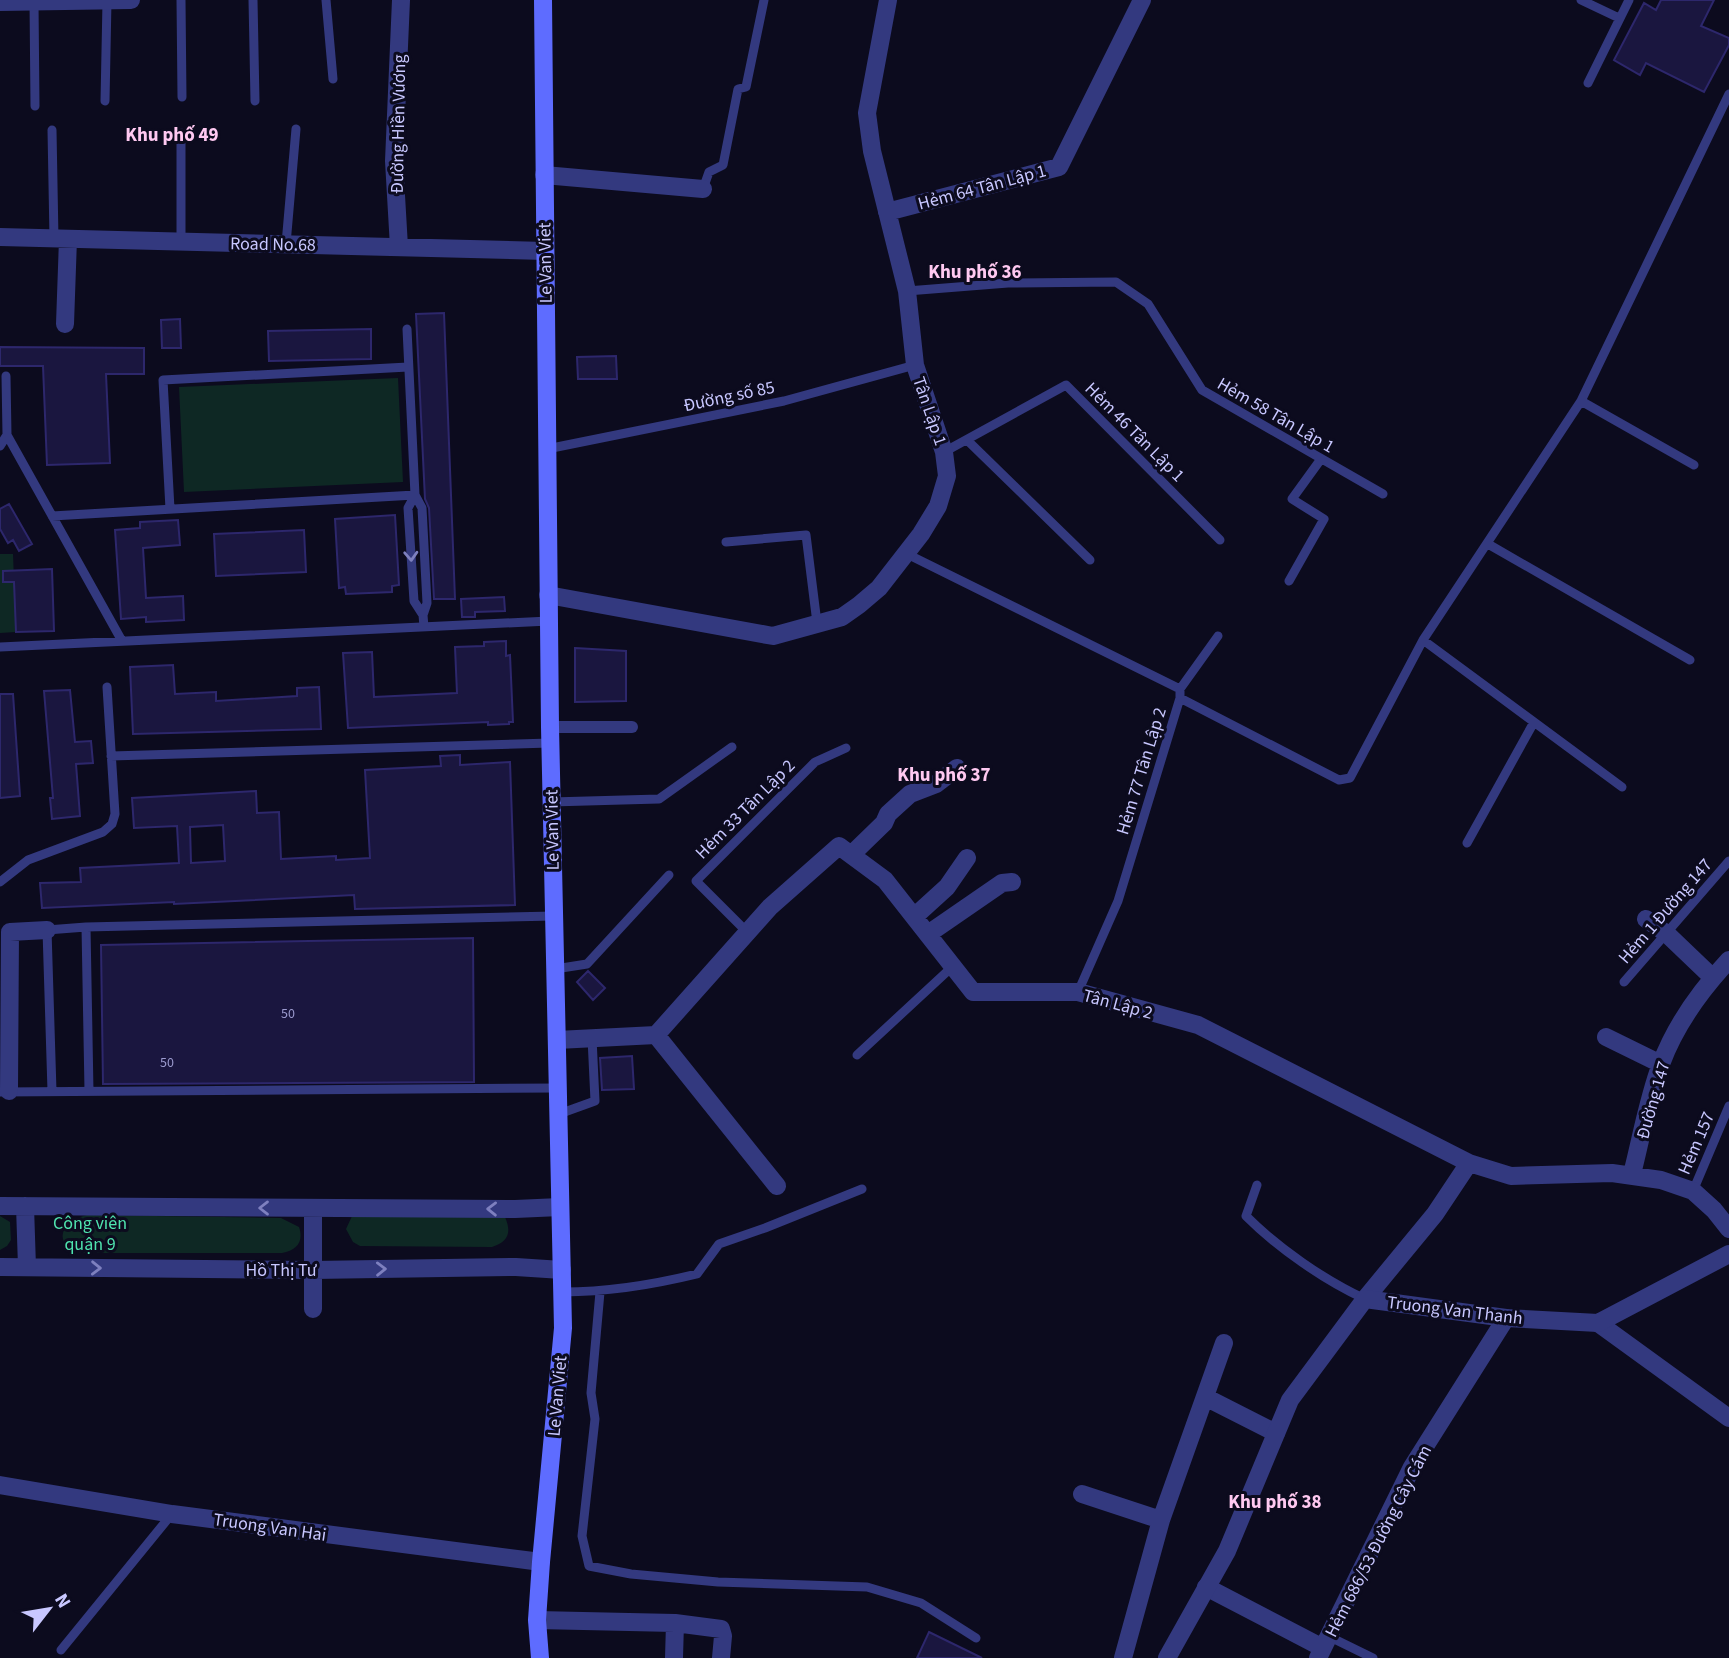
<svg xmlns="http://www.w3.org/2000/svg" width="1729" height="1658" viewBox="0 0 1729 1658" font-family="'Source Sans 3',sans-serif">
<rect width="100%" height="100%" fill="#0c0b1e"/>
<!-- green -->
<path fill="#0e2824" d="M398 378 403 482 184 492 179 387Z
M0 554H13L16 632 0 633Z
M353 1214 505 1217C512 1233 508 1242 492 1247L360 1246 353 1242 346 1229Z
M87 1215 281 1218 299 1227C304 1242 297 1250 282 1253H78C51 1241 63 1221 87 1215Z
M0 1216 10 1222 11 1240 7 1246 0 1250Z"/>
<!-- building -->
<path fill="#1a163f" stroke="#2d276c" stroke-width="2" fill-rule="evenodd" d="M1661 0H1714L1701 26 1729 38V45L1704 92 1646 63 1640 75 1614 60 1644 3 1656 10Z
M444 313 455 599H434L429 508 425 499 416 314Z
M180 319 181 348H162L161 320Z
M371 329V359L269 361 268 331Z
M0 347 144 348V374H106L110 463 47 465 43 366H0Z
M616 356 617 379H578L577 357Z
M9 504 32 544 19 551 13 540 8 543 0 529V509Z
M395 515 399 585 392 586V592L346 594 345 587 339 588 335 519Z
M178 520 180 545 143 548 146 598 183 596 184 620 146 622V617L121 619 115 530 140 528V522Z
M304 530 306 572 216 576 214 534Z
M52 569 54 631 16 632 14 582H3V571Z
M504 597 505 611 475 612V617H462L461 599Z
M506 641V656L510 655 513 722H509V724L488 725V722L348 728 343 653 372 652 374 697 457 693 455 647 484 646V642Z
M575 648 626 651V701L575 702Z
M173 665 175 694 216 692V701L297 696V688L319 687 321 729 133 734 130 667Z
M70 690 75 742 91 741 93 763 76 764 80 816 52 819 50 798H53L44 691Z
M0 694H13L20 796 0 798Z
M460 755V765L510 762 515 905 355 909 354 895 174 904V902L42 908 40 883 81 882 80 868 179 863 177 826 134 828 132 798 256 791 257 813 279 812 281 859 336 856V860L370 858 365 770 441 766 440 756ZM223 825 225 861 191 863 190 827Z
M473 938 474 1082 103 1084 101 945Z
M588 971 605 988 593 1000 577 982Z
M632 1056 634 1089 602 1090 600 1058Z
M929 1632 982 1658H917Z"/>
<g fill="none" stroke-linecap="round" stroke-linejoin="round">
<!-- service -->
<path stroke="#33397f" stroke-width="9" d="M181 0 182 97
M253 0 255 101
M326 0 333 79
M1581 0 1619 18
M34 2 35 106
M1588 83 1629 0
M105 101 107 1
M52 130 54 239
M703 189 709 172 723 165 738 89 746 87 764 0
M181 242V133
M286 244 296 129
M907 291 1008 283 1116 282 1148 304 1202 390 1383 494
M407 329 415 495 422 508 427 603 423 615 424 627
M6 376 7 435 122 641
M1581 401 1694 465
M967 440 1090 560
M0 446 7 435
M547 449 784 401 915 365
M944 452 1066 385 1220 540
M415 495 408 508 414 601 423 615
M170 509 163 380 408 367
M52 516 415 495
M726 542 806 535 817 623
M1488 544 1690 660
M905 553 1180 689V698L1118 901 1078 992
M1289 581 1324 519 1292 499 1321 459
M1423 640 1622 787
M0 647 549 621
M1180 689 1218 636
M1180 698 1339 780 1350 778 1423 640 1581 401 1729 94
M111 756 550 743
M551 802 659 799 732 747
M1467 843 1534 722
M0 882 28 860 103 832 112 824 115 814 107 687
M86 927 89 1091
M747 932 696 881 815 762 846 748
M555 969 587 964 669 875
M1624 982 1729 861
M857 1055 952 967
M52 1091 47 930 86 927 554 916
M0 1092 558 1088
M559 1114 595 1101 592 1038
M1257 1185 1246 1216C1278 1248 1324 1280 1365 1299
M1693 1191 1729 1106
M563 1292C610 1292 652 1285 697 1274L719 1244 765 1228 862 1189
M600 1292 591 1393 595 1419 582 1536 589 1566 631 1574 718 1582 867 1587 921 1603 976 1638
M1328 1636 1373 1658
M61 1650 171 1515"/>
<!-- pedestrian -->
<path stroke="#33397f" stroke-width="12" d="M550 727H632"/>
<!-- minor -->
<path stroke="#33397f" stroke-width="18" d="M0 2 131 0
M544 175 703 189
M887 212 1059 167 1142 0
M0 237 545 251
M399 247 394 161 401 0
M65 324 68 239
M548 595 773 636 842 617 859 605 879 588 921 534 938 506 947 476 944 452 915 365 907 291 872 151 867 113 888 0
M851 855 884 823 888 814 910 794 936 784 957 768
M914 917 947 887 967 858
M1646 919 1667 934 1713 978
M928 934 1002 883 1012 882
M656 1035 777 1186
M1606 1037 1661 1064
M557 1040 656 1035 770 907 839 846 885 880 973 992H1078L1198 1025 1469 1163 1511 1176 1612 1173 1661 1180 1693 1191 1714 1210 1729 1229
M9 1091 10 932 47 930
M1632 1174C1641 1139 1648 1098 1661 1064 1675 1026 1702 989 1729 960
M0 1206 515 1209 560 1207
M25 1206 27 1267
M313 1208V1309
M0 1267 313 1270 516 1267 562 1270
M1365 1299 1435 1214 1469 1163
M1598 1323 1729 1418
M1205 1397 1276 1433
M1082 1494 1161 1520
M1206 1587 1323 1648
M537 1620 675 1623 721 1629 723 1636 721 1658
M674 1658 675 1623
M1123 1658 1161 1520 1224 1343
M1318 1658 1412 1467 1506 1318"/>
<!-- tertiary -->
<path stroke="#33397f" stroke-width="18" d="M0 1485 172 1514 541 1562
M1167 1658 1227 1551 1290 1400 1365 1299 1506 1318 1598 1323 1729 1254"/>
<!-- secondary -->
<path stroke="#5e6cff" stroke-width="18" d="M540 1658 537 1620 541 1562 563 1328 550 727 543 0"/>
</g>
<!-- one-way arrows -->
<defs><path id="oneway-chevron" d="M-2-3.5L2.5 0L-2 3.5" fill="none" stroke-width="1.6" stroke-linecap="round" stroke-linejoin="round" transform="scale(1.75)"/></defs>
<g stroke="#7e80bf">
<use href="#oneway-chevron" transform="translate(411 556) rotate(87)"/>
<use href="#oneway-chevron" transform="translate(264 1208) rotate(-180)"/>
<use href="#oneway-chevron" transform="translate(492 1209) rotate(-179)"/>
<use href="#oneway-chevron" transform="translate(96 1268) rotate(1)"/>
<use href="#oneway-chevron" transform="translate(381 1269) rotate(-1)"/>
</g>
<g text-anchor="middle" stroke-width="6" stroke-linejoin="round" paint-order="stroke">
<!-- number labels -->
<g font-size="14" fill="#9c9bcf">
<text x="288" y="1018">50</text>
<text x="167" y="1067">50</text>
</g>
<!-- street labels -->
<g font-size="18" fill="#c8c7ff" stroke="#0c0b1e">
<text transform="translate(398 124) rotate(-89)" y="6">Đường Hiền Vương</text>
<text transform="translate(982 187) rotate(-15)" y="6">Hẻm 64 Tân Lập 1</text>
<text transform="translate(273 244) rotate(1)" y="6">Road No.68</text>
<text transform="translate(545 263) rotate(-91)" y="6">Le Van Viet</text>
<text transform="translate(729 396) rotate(-12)" y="6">Đường số 85</text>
<text transform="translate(930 411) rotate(71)" y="6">Tân Lập 1</text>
<text transform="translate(1276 415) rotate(30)" y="6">Hẻm 58 Tân Lập 1</text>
<text transform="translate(1135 432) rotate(45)" y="6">Hẻm 46 Tân Lập 1</text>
<text transform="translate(1141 771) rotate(-73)" y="6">Hẻm 77 Tân Lập 2</text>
<text transform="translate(745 809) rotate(-45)" y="6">Hẻm 33 Tân Lập 2</text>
<text transform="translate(552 830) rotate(-91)" y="6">Le Van Viet</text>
<text transform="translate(1665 911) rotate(-49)" y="6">Hẻm 1 Đường 147</text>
<text transform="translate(1118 1004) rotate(15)" y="6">Tân Lập 2</text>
<text transform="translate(1653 1100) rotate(-74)" y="6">Đường 147</text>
<text transform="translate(1696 1143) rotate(-67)" y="6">Hẻm 157</text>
<text x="281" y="1276">Hồ Thị Tư</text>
<text transform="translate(1455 1310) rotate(7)" y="6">Truong Van Thanh</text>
<text transform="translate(557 1396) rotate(-85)" y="6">Le Van Viet</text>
<text transform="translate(270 1527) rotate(8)" y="6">Truong Van Hai</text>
<text transform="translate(1378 1541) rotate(-63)" y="6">Hẻm 686/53 Đường Cây Cám</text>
</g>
<!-- park labels -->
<g font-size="18" fill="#4fe3ae" stroke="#0c0b1e">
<text x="90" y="1229">Công viên<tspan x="90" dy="21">quận 9</tspan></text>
</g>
<!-- neighbourhood labels -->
<g font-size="19" font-weight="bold" fill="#ffc9f1" stroke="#0c0b1e">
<text x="172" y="141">Khu phố 49</text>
<text x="975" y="278">Khu phố 36</text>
<text x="944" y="781">Khu phố 37</text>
<text x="1275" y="1508">Khu phố 38</text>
</g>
</g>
<!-- north arrow -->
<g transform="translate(49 1609) rotate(59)" stroke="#0c0b1e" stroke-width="5" paint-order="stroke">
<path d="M0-5L12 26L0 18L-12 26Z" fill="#c8c7ff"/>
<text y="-10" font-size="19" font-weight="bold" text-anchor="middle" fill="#c8c7ff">N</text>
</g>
</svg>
